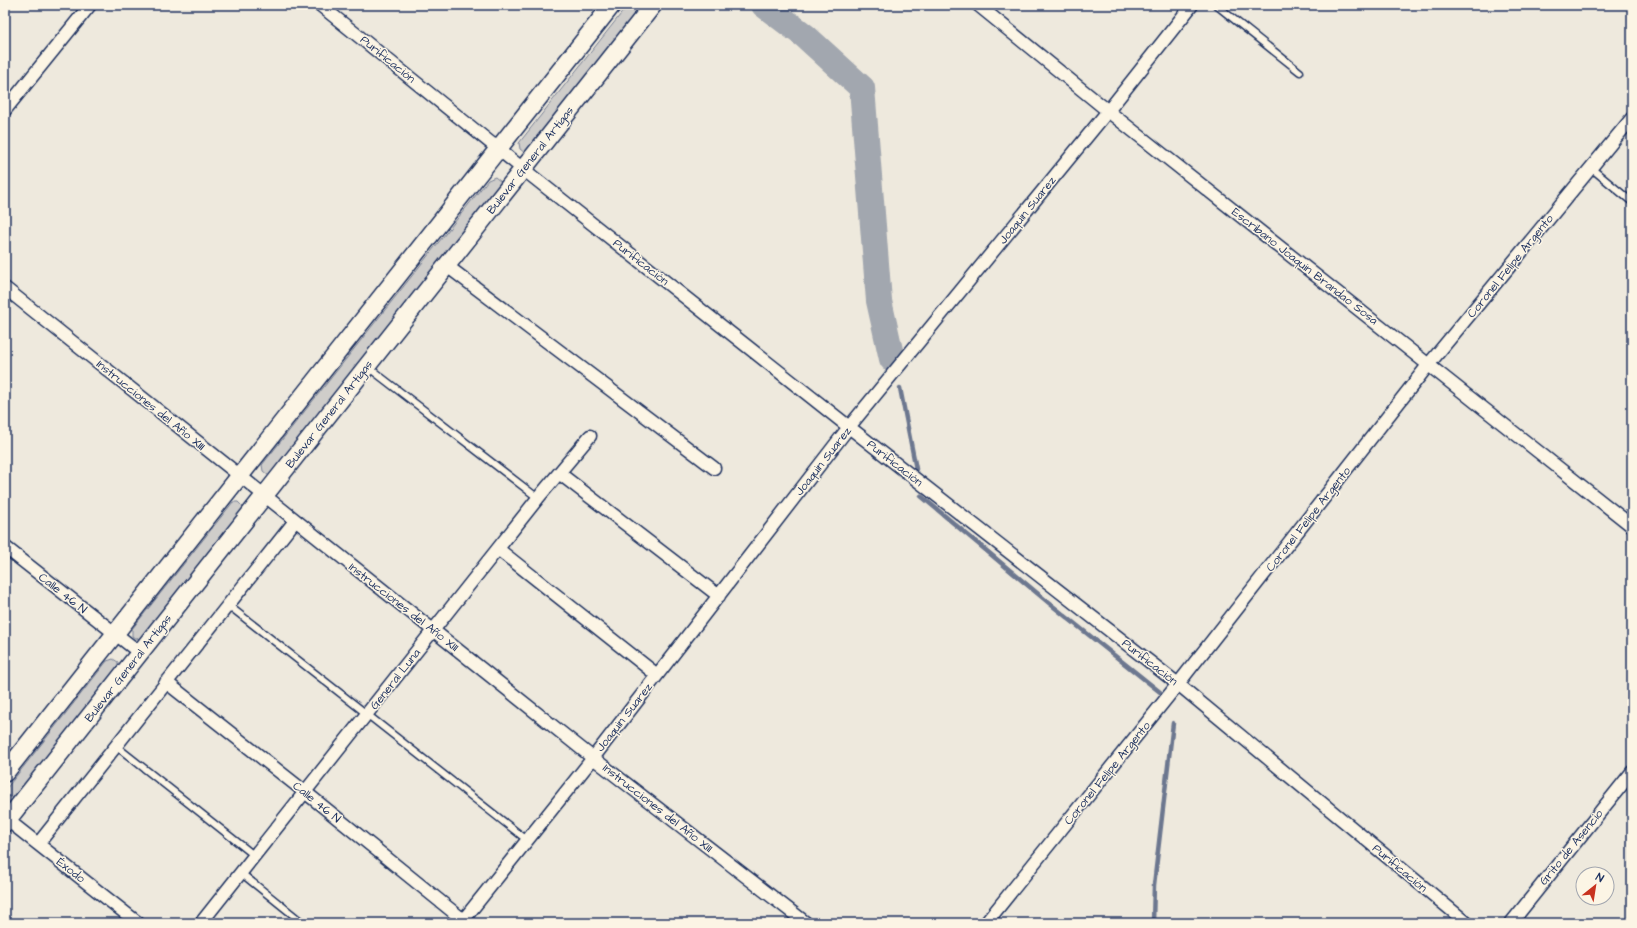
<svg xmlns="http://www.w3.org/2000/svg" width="1637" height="928" viewBox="0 0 1637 928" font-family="'Architects Daughter',sans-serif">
<rect width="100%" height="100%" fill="#eee9dd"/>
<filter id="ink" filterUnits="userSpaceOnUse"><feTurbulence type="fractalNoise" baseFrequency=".025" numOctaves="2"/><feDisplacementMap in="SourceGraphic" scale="8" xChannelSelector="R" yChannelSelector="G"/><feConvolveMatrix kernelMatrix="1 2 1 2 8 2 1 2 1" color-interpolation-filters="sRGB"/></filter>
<g filter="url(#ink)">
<!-- green -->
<path fill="#cfcdca" stroke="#757e94" d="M628 5H645L529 151 525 153 520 149 519 143Z
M495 177 501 182 500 188 273 473 269 476 263 471 262 465 488 180Z
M233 502H238L243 507 242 512 141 638 136 639 132 636V629Z
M113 659 118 662V667L16 796 12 798 7 795 6 789 107 661Z"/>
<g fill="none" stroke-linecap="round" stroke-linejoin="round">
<!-- stream -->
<path stroke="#6c778f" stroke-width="4.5" d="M900 388 916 469
M921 496 1049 603 1160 692
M1153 923 1154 885 1173 723"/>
<!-- river -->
<path stroke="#a2a7af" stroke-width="26" d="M764 5 805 36 862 88 879 301 892 359"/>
<defs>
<path id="lane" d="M1216 5 1300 72
M1591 168 1632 202
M368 367 538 498
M228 605 527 840
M116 746 255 856
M241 873 303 923"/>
<path id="street" d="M320 5 523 169 849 427 1178 684 1467 923
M978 5 1108 111 1632 526
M5 110 90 5
M447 266 714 468
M5 288 593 758 806 923
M559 473 719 596
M5 547 140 653
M498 549 657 675
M166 682 305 792 467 923
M5 818 138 923
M38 844 295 521
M201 923 538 498 590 436
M461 923 593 758 849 427 1108 111 1192 5
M986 923 1178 684 1429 364 1632 118
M1511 923 1632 772"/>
<path id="secondary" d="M5 773 612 5
M5 823 653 5"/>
</defs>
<!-- lane casing -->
<use href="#lane" stroke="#1b2f5e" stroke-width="9"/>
<!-- street casing -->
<use href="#street" stroke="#1b2f5e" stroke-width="15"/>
<!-- secondary casing -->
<use href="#secondary" stroke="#1b2f5e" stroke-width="20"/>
<!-- lane -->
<use href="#lane" stroke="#fcf5e5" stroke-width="6"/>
<!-- street -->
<use href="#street" stroke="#fcf5e5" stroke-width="12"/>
<!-- secondary -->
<use href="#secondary" stroke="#fcf5e5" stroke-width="17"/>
</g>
</g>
<g text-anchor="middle" stroke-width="3" stroke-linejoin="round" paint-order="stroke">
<!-- street labels -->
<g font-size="12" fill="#1b2f5e" stroke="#fcf5e5">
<text transform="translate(388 59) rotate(39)" y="4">Purificación</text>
<text transform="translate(530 160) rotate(-52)" y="4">Bulevar General Artigas</text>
<text transform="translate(1027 210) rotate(-51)" y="4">Joaquin Suarez</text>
<text transform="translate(641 262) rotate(38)" y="4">Purificación</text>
<text transform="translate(1305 266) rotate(38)" y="4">Escribano Joaquin Brandao Sosa</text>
<text transform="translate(1510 266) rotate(-51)" y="4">Coronel Felipe Argento</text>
<text transform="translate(151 405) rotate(39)" y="4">Instrucciones del Año XIII</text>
<text transform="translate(329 414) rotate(-52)" y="4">Bulevar General Artigas</text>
<text transform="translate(823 461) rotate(-52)" y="4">Joaquin Suarez</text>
<text transform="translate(895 463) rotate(38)" y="4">Purificación</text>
<text transform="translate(1308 519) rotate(-52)" y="4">Coronel Felipe Argento</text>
<text transform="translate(63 593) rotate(38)" y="4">Calle 46 N</text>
<text transform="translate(404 607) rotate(38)" y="4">Instrucciones del Año XIII</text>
<text transform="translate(1150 662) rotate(38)" y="4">Purificación</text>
<text transform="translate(128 668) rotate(-52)" y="4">Bulevar General Artigas</text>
<text transform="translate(395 679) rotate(-52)" y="4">General Luna</text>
<text transform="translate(624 717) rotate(-52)" y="4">Joaquin Suarez</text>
<text transform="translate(1107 773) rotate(-51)" y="4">Coronel Felipe Argento</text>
<text transform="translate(317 802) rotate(39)" y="4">Calle 46 N</text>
<text transform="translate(658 808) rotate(38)" y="4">Instrucciones del Año XIII</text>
<text transform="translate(1571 847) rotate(-51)" y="4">Grito de Asencio</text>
<text transform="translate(1400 868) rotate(40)" y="4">Purificación</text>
<text transform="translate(71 870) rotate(38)" y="4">Éxodo</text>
</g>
</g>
<!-- margin -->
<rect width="1637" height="928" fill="none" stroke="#fcf5e5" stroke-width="20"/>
<rect x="10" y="10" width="1617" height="908" fill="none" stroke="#1b2f5e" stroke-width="1.5" filter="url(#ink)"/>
<!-- north arrow -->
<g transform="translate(1595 886) rotate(30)"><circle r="19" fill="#fcf5e5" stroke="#a2a6af"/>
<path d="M0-3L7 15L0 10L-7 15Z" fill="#c8321e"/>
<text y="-6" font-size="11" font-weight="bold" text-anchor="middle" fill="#1b2f5e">N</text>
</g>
</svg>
